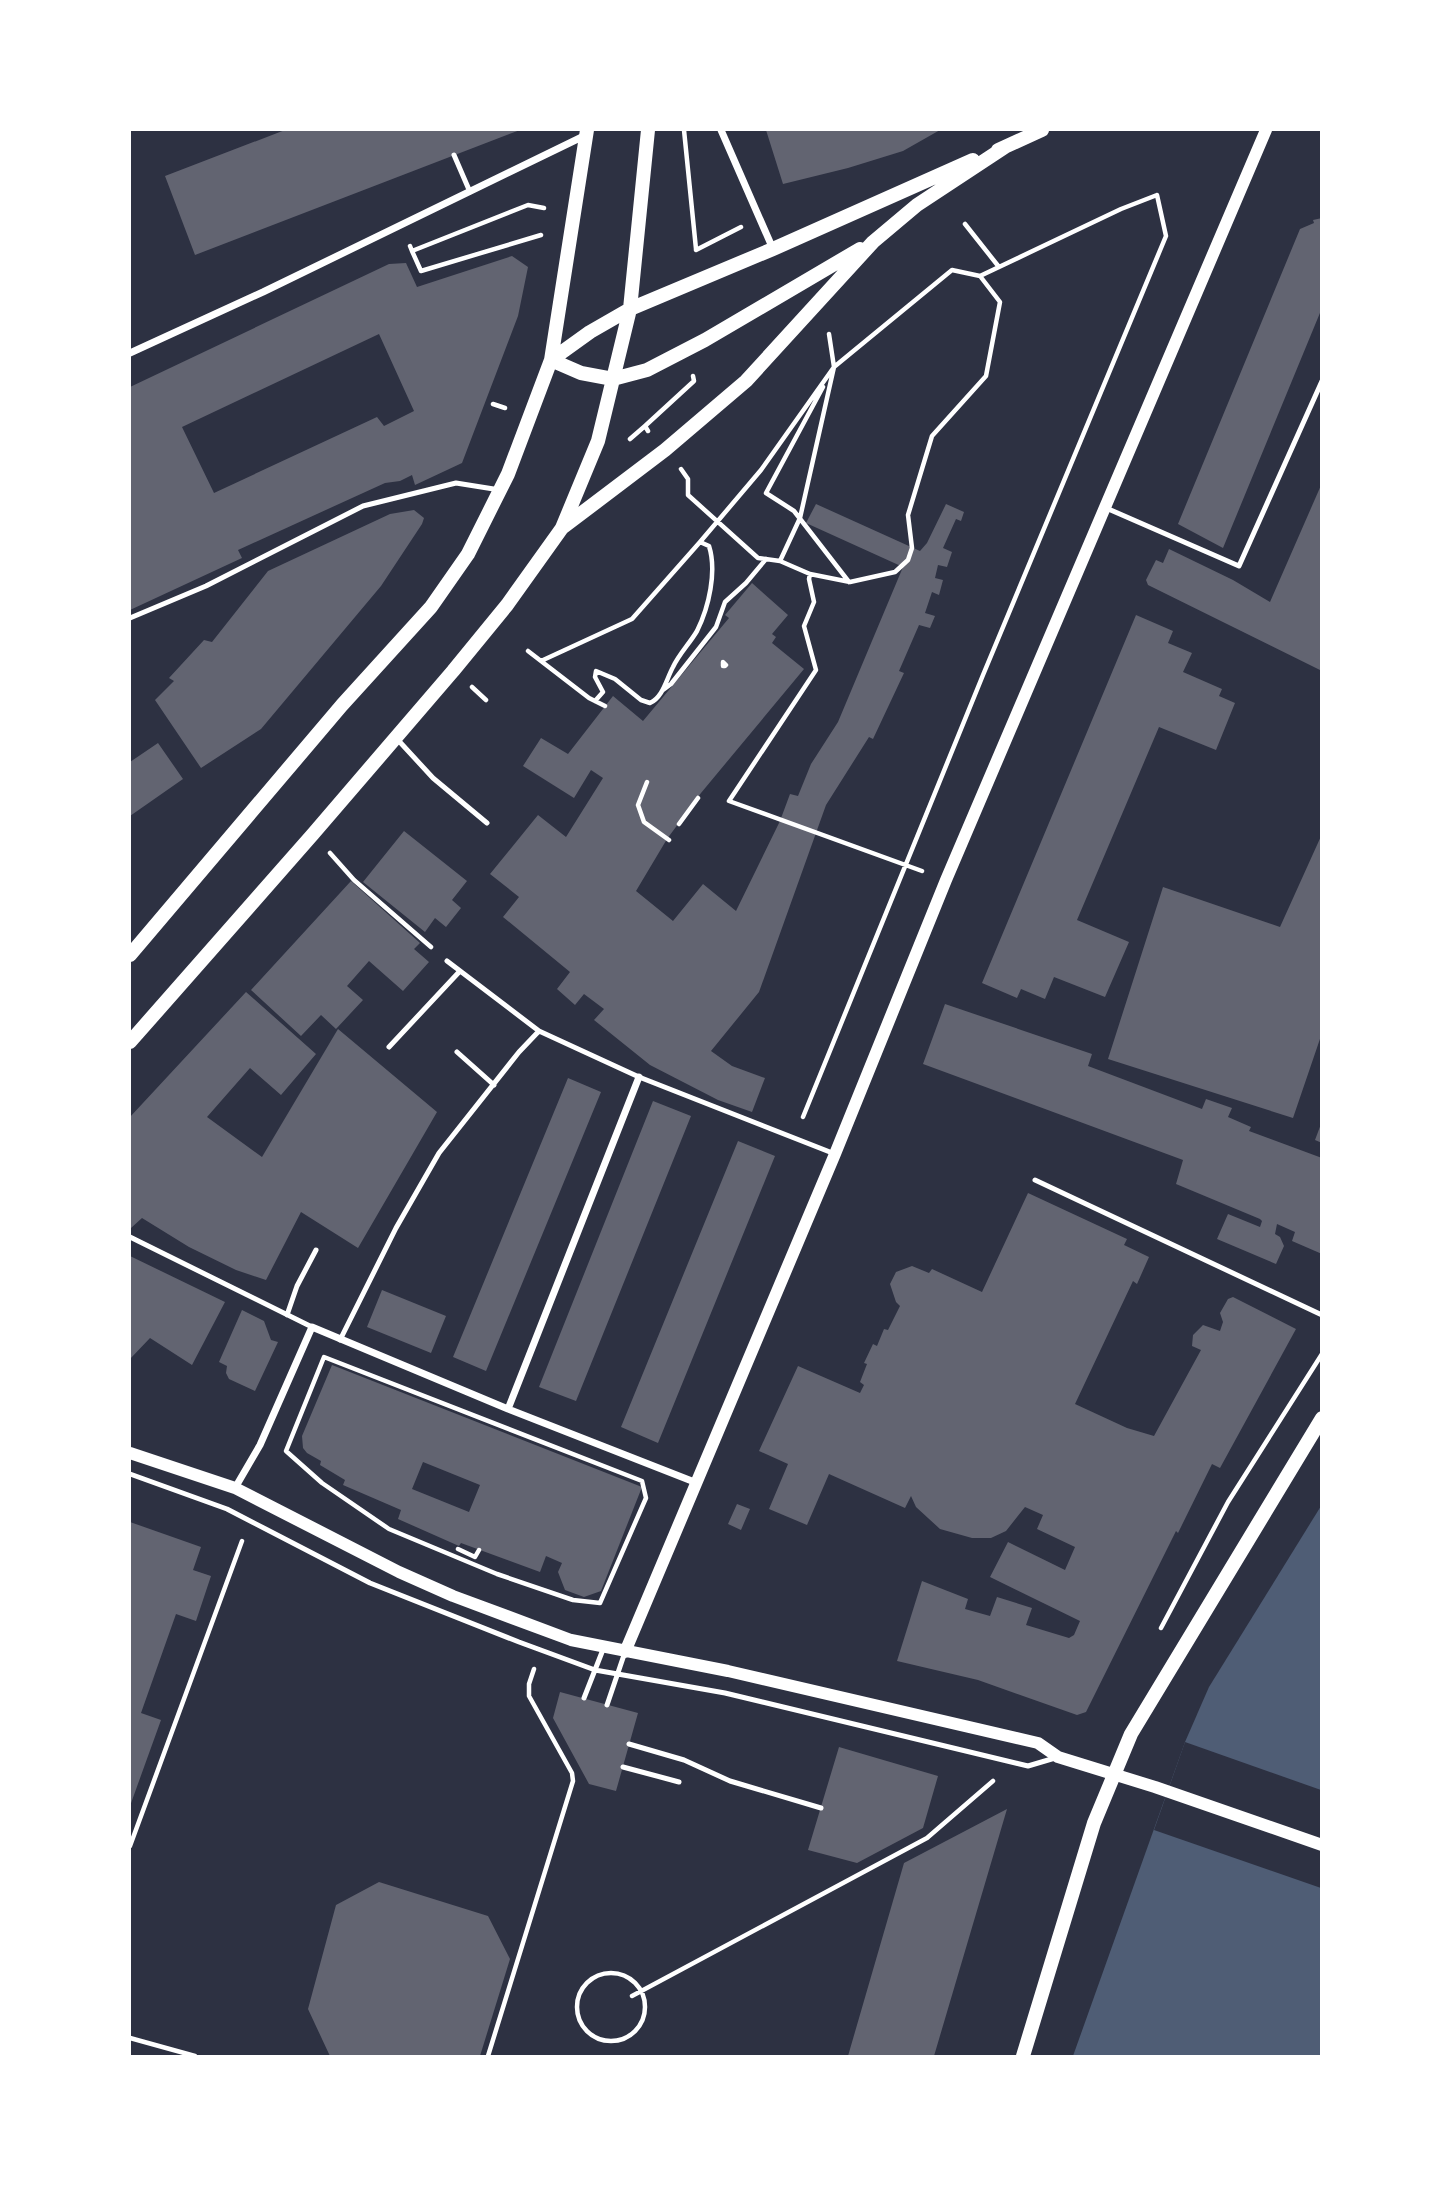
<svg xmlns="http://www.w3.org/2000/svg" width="1451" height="2186" viewBox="0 0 1451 2186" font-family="Merriweather,serif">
<rect width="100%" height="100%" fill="#2d3142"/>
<!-- water -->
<path fill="#4f5d75" d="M1321 1506V2056H1073L1185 1742 1209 1687Z"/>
<!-- pier -->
<path fill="#2d3142" d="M1185 1742 1321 1790V1888L1154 1830Z"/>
<!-- building -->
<path fill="#626471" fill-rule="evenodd" d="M285 130H520L195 255 165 176Z
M766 130H940L903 151 848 168 783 184Z
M1322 218V308L1223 548 1178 524 1300 229 1314 223 1313 220Z
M512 256 528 267 518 316 462 463 415 485 412 475 400 481 385 483 238 550 242 558 130 610V387L389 264 406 263 417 287ZM379 334 414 411 384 426 377 417 214 493 182 427Z
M1322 483V671L1148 585 1146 580 1156 560 1163 563 1169 549 1233 580 1270 602Z
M816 504 920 551 927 543 946 504 964 512 961 521 956 519 943 548 952 552 947 567 938 565 935 578 943 580 939 595 932 592 925 613 935 616 930 628 919 625 899 671 904 673 873 739 869 737 826 805 759 992 711 1051 732 1066 765 1078 752 1112 718 1100 650 1065 594 1020 604 1009 584 994 575 1005 557 989 570 972 503 917 519 897 490 874 538 815 566 837 603 778 591 770 574 798 523 766 541 738 568 754 613 696 643 721 729 618 725 615 752 583 788 615 772 634 776 637 772 643 804 669 701 793 667 839 636 891 673 921 703 884 736 911 780 821 790 794 798 796 811 764 838 722 903 567 806 523Z
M414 510 424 518 422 524 381 586 261 729 201 768 155 700 174 681 169 678 204 640 212 642 268 571 390 514Z
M1136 615 1173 631 1168 643 1192 653 1183 672 1222 689 1219 696 1235 703 1216 750 1159 727 1077 920 1129 942 1105 997 1054 977 1045 999 1021 989 1017 998 982 983Z
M158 743 183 779 130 816V762Z
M404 831 467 881 452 900 461 908 446 927 435 918 425 932 363 882Z
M1322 834V1033L1293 1118 1108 1059 1163 887 1280 927Z
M351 881 420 943 414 949 429 962 403 991 369 961 347 986 363 1000 336 1029 321 1015 301 1036 251 990Z
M246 992 316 1054 281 1095 250 1068 207 1117 262 1157 338 1029 437 1112 358 1248 301 1212 266 1280 236 1270 189 1247 142 1218 131 1228 130 1227V1117Z
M945 1004 1092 1054 1088 1066 1202 1109 1206 1099 1232 1108 1228 1117 1251 1127 1249 1131 1322 1158V1254L1292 1241 1295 1232 1277 1224 1275 1234 1280 1237 1284 1246 1276 1264 1217 1239 1228 1214 1260 1227 1262 1221 1260 1219 1176 1184 1183 1160 923 1064Z
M568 1078 601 1092 486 1371 453 1357Z
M653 1101 691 1116 576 1401 539 1387Z
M1321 1124H1322V1143L1315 1140Z
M738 1141 775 1156 658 1443 621 1427Z
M1028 1193 1127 1239 1124 1245 1149 1257 1137 1284 1133 1281 1075 1404 1127 1428 1154 1436 1201 1350 1192 1346 1193 1335 1203 1325 1220 1331 1223 1322 1220 1313 1228 1299 1233 1297 1296 1329 1220 1468 1212 1464 1178 1533 1176 1531 1086 1712 1077 1715 978 1680 897 1661 922 1581 968 1599 965 1609 990 1616 997 1597 1032 1608 1026 1625 1069 1638 1074 1635 1080 1621 990 1577 1008 1542 1065 1570 1075 1547 1037 1529 1043 1515 1025 1507 1006 1531 991 1538H972L940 1529 916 1507 911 1496 905 1508 829 1474 807 1525 769 1509 788 1464 759 1451 798 1366 860 1393 864 1385 860 1382 867 1364 864 1363 873 1344 877 1346 884 1329 888 1330 900 1306 896 1302 890 1284 896 1272 912 1266 929 1273 932 1269 982 1292Z
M130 1256 225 1302 192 1365 150 1338 130 1359Z
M382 1290 446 1316 431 1353 367 1327Z
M242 1310 264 1321 271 1340 278 1342 255 1391 229 1379 226 1373 227 1366 219 1362Z
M332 1365 642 1487 601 1591 584 1597 565 1590 558 1572 562 1563 546 1556 540 1572 461 1543 459 1546 398 1519 401 1510 343 1485 345 1480 320 1465 321 1461 307 1453 303 1448 302 1436ZM423 1462 480 1485 469 1512 412 1489Z
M737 1504 750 1509 741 1530 728 1524Z
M130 1522 201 1547 193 1570 211 1576 196 1621 176 1614 141 1713 161 1720 130 1806Z
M560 1692 638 1713 616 1791 589 1784 553 1718Z
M839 1747 938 1776 923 1828 857 1863 808 1850Z
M1007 1809 934 2056H848L904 1863Z
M379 1882 488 1916 510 1959 480 2056H330L329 2054 308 2009 336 1905Z"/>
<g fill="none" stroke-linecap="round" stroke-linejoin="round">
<!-- path -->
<path stroke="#fff" stroke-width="4.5" d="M684 130 696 249
M965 224 999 267
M410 246 412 251 528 205 544 208
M696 250 741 227
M412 251 421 271 541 235
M823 387 766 493 794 511 849 582
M493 404 505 408
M648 431 645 426 694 381 693 376
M630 439 645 426
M681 469 688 479V495L758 558 780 561 810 574 850 582 895 572 908 560 912 548 908 515 932 436 986 376 1000 302 980 276 952 270 834 367 761 470 700 542
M780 561 800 518 834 367 829 334
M810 574 809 579 814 602 804 626 816 670 729 801 922 871
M528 651 589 698 605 706
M541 661 632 619 700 542 709 546C717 571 709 607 697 631 690 643 679 654 673 667 666 680 663 697 650 703L641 700 615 679 596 671 595 677 603 692 595 701
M723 662 726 665 725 666H723Z
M472 687 486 700
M663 690 671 684 716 627 725 602 746 583 766 559
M647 782 638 805 644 822 669 840
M679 824 698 798
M330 853 354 880 431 947
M803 1117 983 675 1166 236 1157 195 1121 209 980 276
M324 1357 642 1481 646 1498 600 1603 573 1600 497 1574 389 1529 322 1483 286 1451Z
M458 1549 475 1557 479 1550
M1161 1628 1228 1502 1322 1354
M130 1846 242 1541
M577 2007a34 34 0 1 1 68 0a34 34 0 1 1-68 0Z
M632 1996 927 1838 993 1781
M130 2038 195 2056
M488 2056 573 1781 572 1773 529 1696V1684L534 1669"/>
<!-- service -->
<path stroke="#fff" stroke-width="5" d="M454 155 470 192
M1106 508 1239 566 1322 381
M130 618 206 586 363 506 456 483 500 490
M398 740 433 778 487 823
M447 961 539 1031 639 1077 835 1154
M389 1047 460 971
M457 1052 494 1085
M1035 1180 1322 1315
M130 1237 312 1327
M287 1315 297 1286 316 1250
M340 1340 396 1228 439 1153 519 1052 539 1031
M130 1474 227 1509 370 1583 519 1642 595 1670 725 1693 1028 1766 1055 1758
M584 1698 604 1647
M607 1705 625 1652
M629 1744 684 1760 730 1781 821 1808
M623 1767 679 1782"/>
<!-- minor -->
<path stroke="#fff" stroke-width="7" d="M721 130 773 249
M130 353 263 292 586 135
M508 1409 639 1077
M235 1488 260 1445 312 1327 508 1409 697 1483"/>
<!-- tertiary -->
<path stroke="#fff" stroke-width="12" d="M130 1453 235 1488 399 1572 453 1596 571 1640 728 1671 1038 1743 1058 1757 1155 1787 1322 1845
M625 1652 835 1154 946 880 1266 130"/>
<!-- secondary -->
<path stroke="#fff" stroke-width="14" d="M998 150 1042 130
M551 360 590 332 630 309 773 249 973 160
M551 360 581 373 613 379 647 370 705 340 860 249
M562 528 665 450 746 381 873 242 917 205 1005 147
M130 955 342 705 431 607 468 554 508 474 551 360 587 130
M130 1042 313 834 453 671 507 605 562 528 598 441 630 309 648 130
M1023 2056 1094 1823 1131 1734 1322 1418"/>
</g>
<!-- border -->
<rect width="1451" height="2186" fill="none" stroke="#ffffff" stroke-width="262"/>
</svg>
